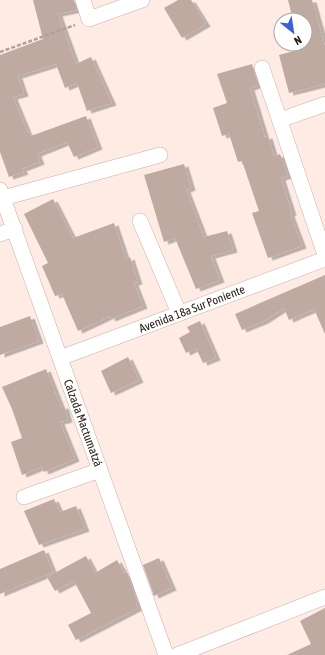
<svg xmlns="http://www.w3.org/2000/svg" width="325" height="655" viewBox="0 0 325 655" font-family="'Asap Condensed',sans-serif">
<defs>
<filter id="shadow"><feDropShadow dx="4.5" dy="2.5" stdDeviation="0" flood-color="#0004"/></filter>
</defs>
<rect width="100%" height="100%" fill="#fdebe4"/>
<!-- building -->
<path fill="#bfaaa2" filter="url(#shadow)" d="M33 0H74L77 10 58 14 76 64 91 57 112 103 87 111 77 83 65 88 56 64 18 76 24 94 13 97 28 133 29 132 31 136 86 116 98 147 74 157 67 142 37 154 40 162 22 169 24 172 9 177 0 152V55L43 39Z
M178 0H191L206 24 182 38 164 8Z
M288 0H312L325 46V84L289 93 279 55 305 48V20H293Z
M252 64 258 85 250 88 265 137 268 136 274 156 280 154 288 176 281 178 292 213 290 214 302 246 268 258 252 213 259 211 242 161 238 162 229 134 222 136 213 108 227 103 217 74Z
M184 164 191 188 186 190 204 237 227 231 233 250 211 256 220 280 196 289 175 238 164 242 144 175Z
M53 199 73 238 114 223 126 259 130 257 138 282 134 283 143 306 111 319 110 316 78 331 62 294 55 296 42 266 48 263 24 214Z
M325 275V334L314 309 289 320 284 308 264 321 242 330 235 314Z
M30 316 39 341 0 355V327Z
M200 321 216 358 203 363 196 348 186 353 179 338 190 332 187 327Z
M128 357 139 380 111 393 101 371Z
M46 369 61 407 64 406 68 420 60 422 75 459 44 472 42 467 22 475 11 442 22 438 12 409 2 387Z
M54 499 60 512 76 506 85 529 39 545 24 511Z
M44 550 53 572 0 594V569Z
M86 556 95 573 117 560 124 573 127 572 138 603 136 604 138 608 76 640 68 625 91 613 74 581 55 591 47 577Z
M159 558 172 588 154 596 143 565Z
M325 608V655H287L311 644 300 621Z"/>
<g fill="none" stroke-linecap="round" stroke-linejoin="round">
<defs>
<path id="street" d="M83 0 89 19 142 0
M262 68 325 255
M280 120 325 104
M0 190 166 655
M3 198 160 155
M140 221 179 313
M0 234 15 229
M60 358 325 259
M24 497 100 470
M177 655 325 597"/>
</defs>
<!-- street casing -->
<use href="#street" stroke="#c6b1a8" stroke-width="16"/>
<!-- path -->
<path stroke="#aea09a" stroke-width="2.5" stroke-dasharray="4 2" stroke-linecap="butt" d="M0 52 75 25"/>
<!-- street -->
<use href="#street" stroke="#fff" stroke-width="15"/>
</g>
<g text-anchor="middle" stroke-width="4" stroke-linejoin="round" paint-order="stroke">
<!-- street labels -->
<g font-size="12" fill="#28201c" stroke="#fff">
<text transform="translate(192 309) rotate(-21)" y="4">Avenida 18a Sur Poniente</text>
<text transform="translate(83 423) rotate(70)" y="4">Calzada Mactumatzá</text>
</g>
</g>
<!-- north arrow -->
<g transform="translate(293 32) rotate(150)"><circle r="19" fill="#ffffff" stroke="#a9a6a4"/>
<path d="M0-3L7 15L0 10L-7 15Z" fill="#3b62d3"/>
<text y="-6" font-size="11" font-weight="bold" text-anchor="middle" fill="#28201c">N</text>
</g>
</svg>
